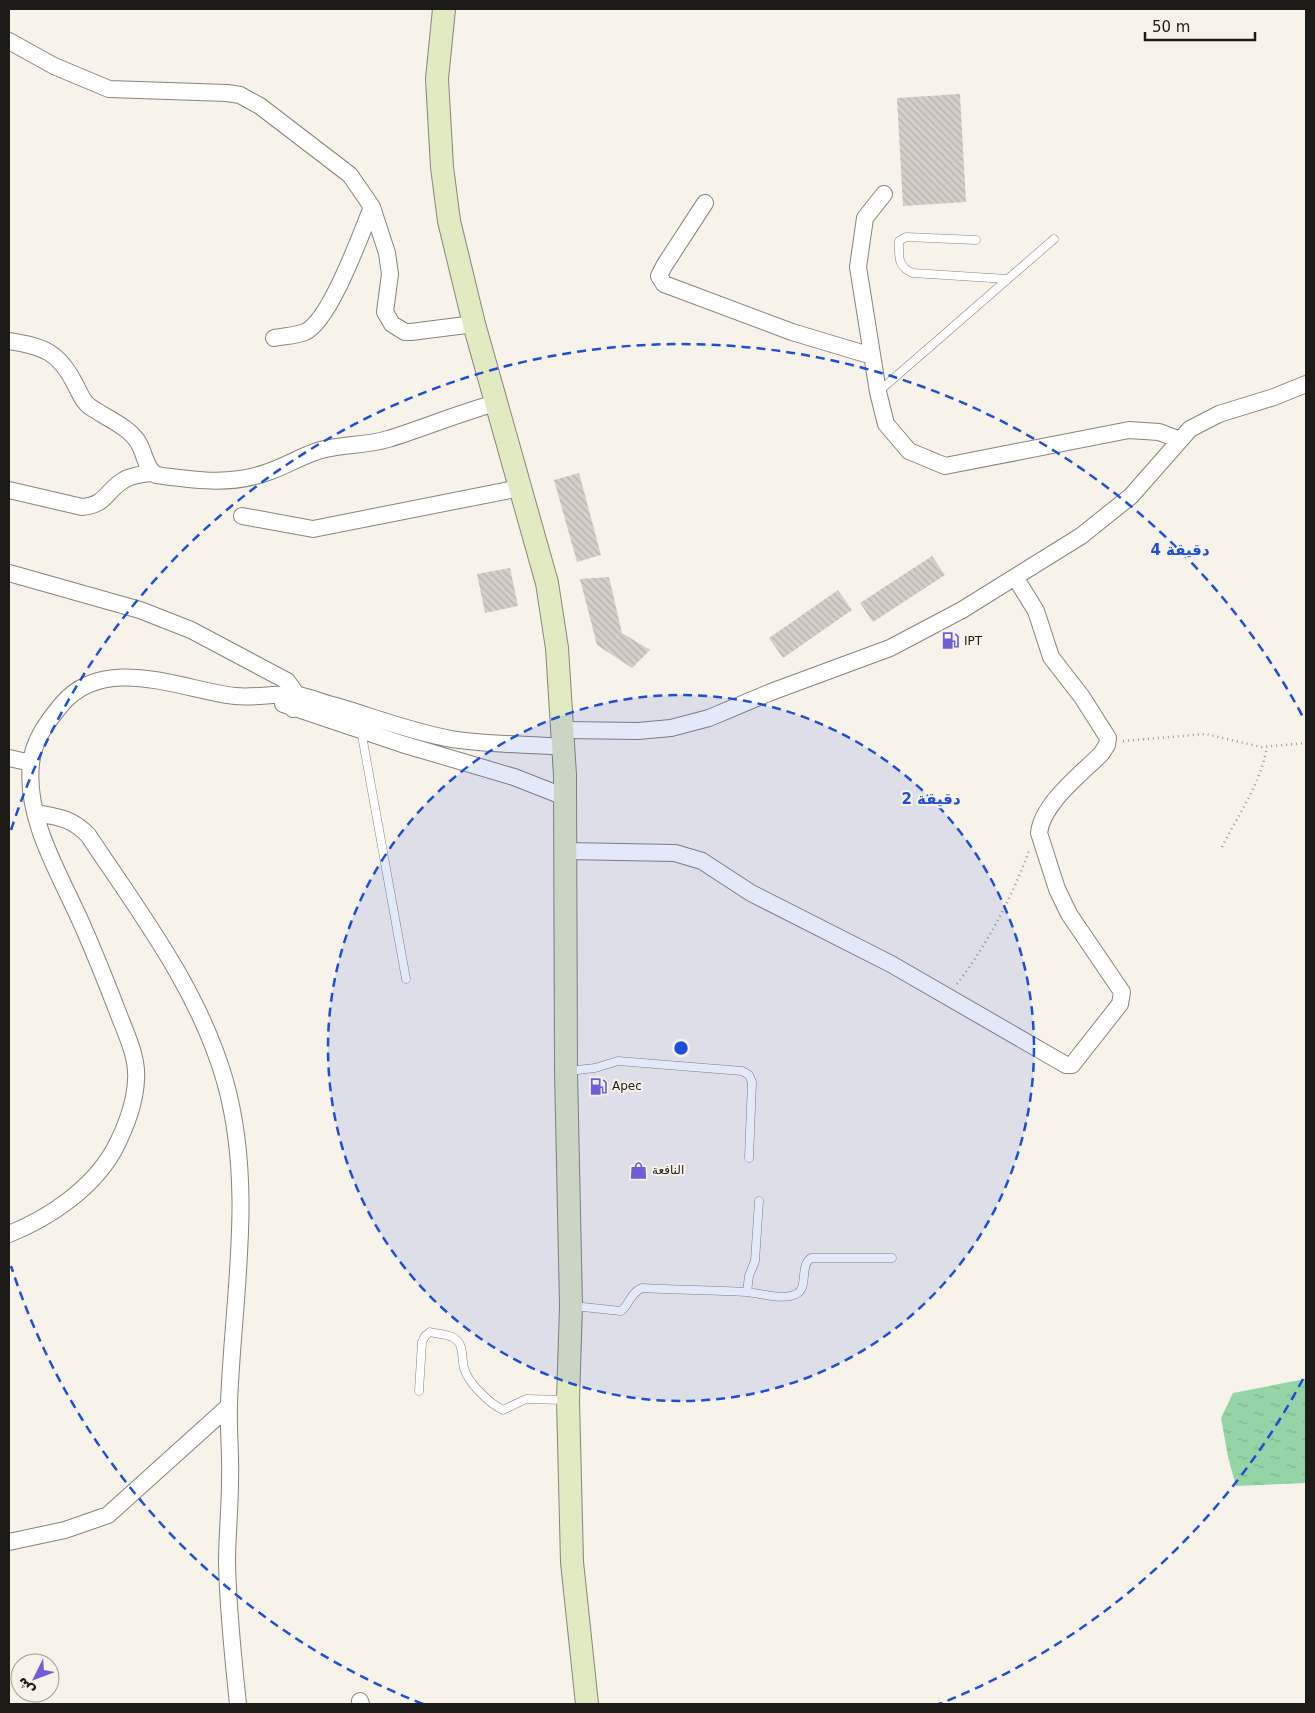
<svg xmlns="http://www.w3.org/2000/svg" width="1315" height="1713" viewBox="0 0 1315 1713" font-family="'DejaVu Sans','Noto Sans Arabic',sans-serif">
<defs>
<pattern id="water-ripples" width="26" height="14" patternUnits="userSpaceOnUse" patternTransform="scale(1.25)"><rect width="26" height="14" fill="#95d4a6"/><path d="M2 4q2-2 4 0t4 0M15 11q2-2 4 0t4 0" fill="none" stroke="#80b58e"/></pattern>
<pattern id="building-back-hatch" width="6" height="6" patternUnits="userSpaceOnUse" patternTransform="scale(1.25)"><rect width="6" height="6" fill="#d6cec9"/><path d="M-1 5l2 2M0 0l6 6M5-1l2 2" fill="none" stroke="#b7b0ac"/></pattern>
</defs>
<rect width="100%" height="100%" fill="#f7f3eb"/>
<!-- water -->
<path fill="url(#water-ripples)" d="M1305 1379 1306 1483 1236 1486 1228 1457 1221 1418 1233 1393Z"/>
<!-- building -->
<path fill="url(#building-back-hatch)" d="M960 94 966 202 903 206 897 98Z
M579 473 601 555 577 562 554 480Z
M932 556 945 575 873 622 860 603Z
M510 568 518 606 485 613 477 574Z
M609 577 622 633 650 650 632 668 597 645 580 579Z
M838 590 852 610 783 658 769 638Z"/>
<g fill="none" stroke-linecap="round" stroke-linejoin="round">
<defs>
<path id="service" d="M976 240 906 237 899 241C899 256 897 267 913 273L1007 279
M878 392 1054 239
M361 730 406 979
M568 1071 595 1068 618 1061 742 1071 749 1075 752 1082 749 1158
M747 1292 749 1276 755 1261 759 1201
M573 1306 621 1311C630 1304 630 1293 642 1288 676 1290 711 1290 746 1292 761 1293 782 1301 796 1294 809 1288 799 1266 811 1258H892
M419 1391 422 1342 425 1336 430 1332C437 1334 446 1334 452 1337 465 1343 461 1357 464 1368 468 1383 489 1403 503 1410L526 1399 566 1400"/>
<path id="minor" d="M9 41 54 66 109 89 227 93 240 95 260 106 350 175 372 207 387 253 390 274 385 312 392 324 405 332H411L474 324
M884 194 865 218 858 267 878 392 886 424 909 451 945 466 1129 430 1159 432 1180 440
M705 203 664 266 659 276 664 284 792 332 872 356
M274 338C284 336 295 336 305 332 330 321 361 234 372 207
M9 341C43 346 59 352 75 384 79 391 82 401 89 406 104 417 128 426 138 442 145 453 145 468 156 475 194 480 231 486 268 472 286 466 303 455 321 450 343 444 365 446 388 439 424 428 459 413 496 403
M9 490 82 507C107 505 106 490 124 480 132 475 143 474 152 473
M242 516 313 529 520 488
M9 573 140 610 191 630 287 681 297 695 293 709
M283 704 402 744 514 777 565 797
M564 730 638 731 671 728 709 718 771 692 890 648 962 610 1081 536 1131 496 1190 429 1219 414 1274 397 1306 384
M9 758 31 763
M36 813C59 817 71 818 88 835 140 913 199 990 225 1081 255 1187 233 1296 229 1403 228 1429 231 1455 230 1481 230 1508 227 1536 227 1563 228 1611 233 1657 238 1704
M566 851 675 853 702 861 751 893 891 964 1066 1065H1072L1120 1004 1122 992 1069 914 1057 889 1039 833C1042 804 1080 775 1101 754L1107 745 1108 738 1082 697 1051 657 1036 611 1015 577
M9 1234C49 1218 92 1189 114 1150 125 1129 135 1104 136 1080 138 1056 125 1032 117 1010 105 979 93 949 80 920 59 873 25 818 31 764 33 741 47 722 62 704 105 653 182 690 235 696 256 698 277 693 297 695 310 697 323 703 336 706 373 717 412 732 451 739 488 745 527 744 564 747
M9 1542 65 1530 108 1515 229 1406
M360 1701 361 1704"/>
<path id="secondary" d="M444 9 437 79 442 167 449 221 474 324 547 583 557 648 565 775 566 1071 571 1306 568 1400 572 1562 587 1704"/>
</defs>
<!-- service casing -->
<use href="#service" stroke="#87847c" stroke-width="9"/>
<!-- minor casing -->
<use href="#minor" stroke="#87847c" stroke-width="18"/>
<!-- secondary casing -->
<use href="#secondary" stroke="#87847c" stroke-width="24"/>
<!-- path -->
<path stroke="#9c9993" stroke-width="2.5" stroke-dasharray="1 4" stroke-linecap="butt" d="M1123 741 1206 734 1261 747 1306 743
M1222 847C1239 813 1260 785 1267 747
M957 984C988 943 1011 899 1029 851"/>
<!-- service -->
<use href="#service" stroke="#fff" stroke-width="8"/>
<!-- minor -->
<use href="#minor" stroke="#fff" stroke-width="16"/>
<!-- secondary -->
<use href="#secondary" stroke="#e2eac1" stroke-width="22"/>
</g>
<!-- distance rings -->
<circle cx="681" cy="1048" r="353" fill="#1d4ed8" fill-opacity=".12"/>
<g fill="none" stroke="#1d4ed8" stroke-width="2.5" stroke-dasharray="9 6">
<circle cx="681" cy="1048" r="353"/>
<path d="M1303 1379A705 705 0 0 1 939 1704M423 1704A705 705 0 0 1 11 1266M11 830A705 705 0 0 1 1303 717"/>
</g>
<!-- icons -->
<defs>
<symbol id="fuel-bare" viewBox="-9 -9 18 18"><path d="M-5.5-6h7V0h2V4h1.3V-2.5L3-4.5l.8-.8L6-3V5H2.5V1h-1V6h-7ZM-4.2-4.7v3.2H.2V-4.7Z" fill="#6f5cd6" stroke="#f7f3eb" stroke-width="2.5" paint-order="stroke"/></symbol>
<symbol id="shop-bare" viewBox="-9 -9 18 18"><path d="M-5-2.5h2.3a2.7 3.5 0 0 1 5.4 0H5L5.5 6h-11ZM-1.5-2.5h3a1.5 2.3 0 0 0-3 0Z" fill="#6f5cd6" stroke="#f7f3eb" stroke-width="2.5" paint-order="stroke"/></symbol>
</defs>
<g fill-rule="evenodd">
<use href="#fuel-bare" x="938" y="628" width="25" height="25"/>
<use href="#fuel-bare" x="586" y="1074" width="25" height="25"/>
<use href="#shop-bare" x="626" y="1158" width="25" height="25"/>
</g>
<g text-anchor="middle" stroke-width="4" stroke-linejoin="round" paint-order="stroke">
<!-- poi labels -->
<g font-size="12" fill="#1c1b18" stroke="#f7f3eb" text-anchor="start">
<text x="964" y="645">IPT</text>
<text x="612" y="1090">Apec</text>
<text x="652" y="1174">النافعة</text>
</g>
</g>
<circle cx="681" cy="1048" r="8" fill="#1d4ed8" stroke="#f7f3eb" stroke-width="2.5"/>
<g font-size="15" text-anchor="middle" font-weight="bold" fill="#1d4ed8" stroke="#f7f3eb" stroke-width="4" stroke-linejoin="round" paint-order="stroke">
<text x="1180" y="555">4 دقيقة</text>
<text x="931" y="804">2 دقيقة</text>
</g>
<!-- border -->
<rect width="1315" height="1713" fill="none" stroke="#1c1b18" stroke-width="20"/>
<!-- north arrow -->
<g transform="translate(35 1678) rotate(228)"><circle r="24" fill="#f7f3eb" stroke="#9f9d97"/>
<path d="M0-4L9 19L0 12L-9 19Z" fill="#6f5cd6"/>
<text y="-8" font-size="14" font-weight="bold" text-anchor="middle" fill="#1c1b18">ش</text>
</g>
<!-- scale -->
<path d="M1145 32v8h110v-8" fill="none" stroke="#1c1b18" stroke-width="2.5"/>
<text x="1152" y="32" font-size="15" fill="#1c1b18" stroke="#f7f3eb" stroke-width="4" paint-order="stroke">50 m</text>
</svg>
